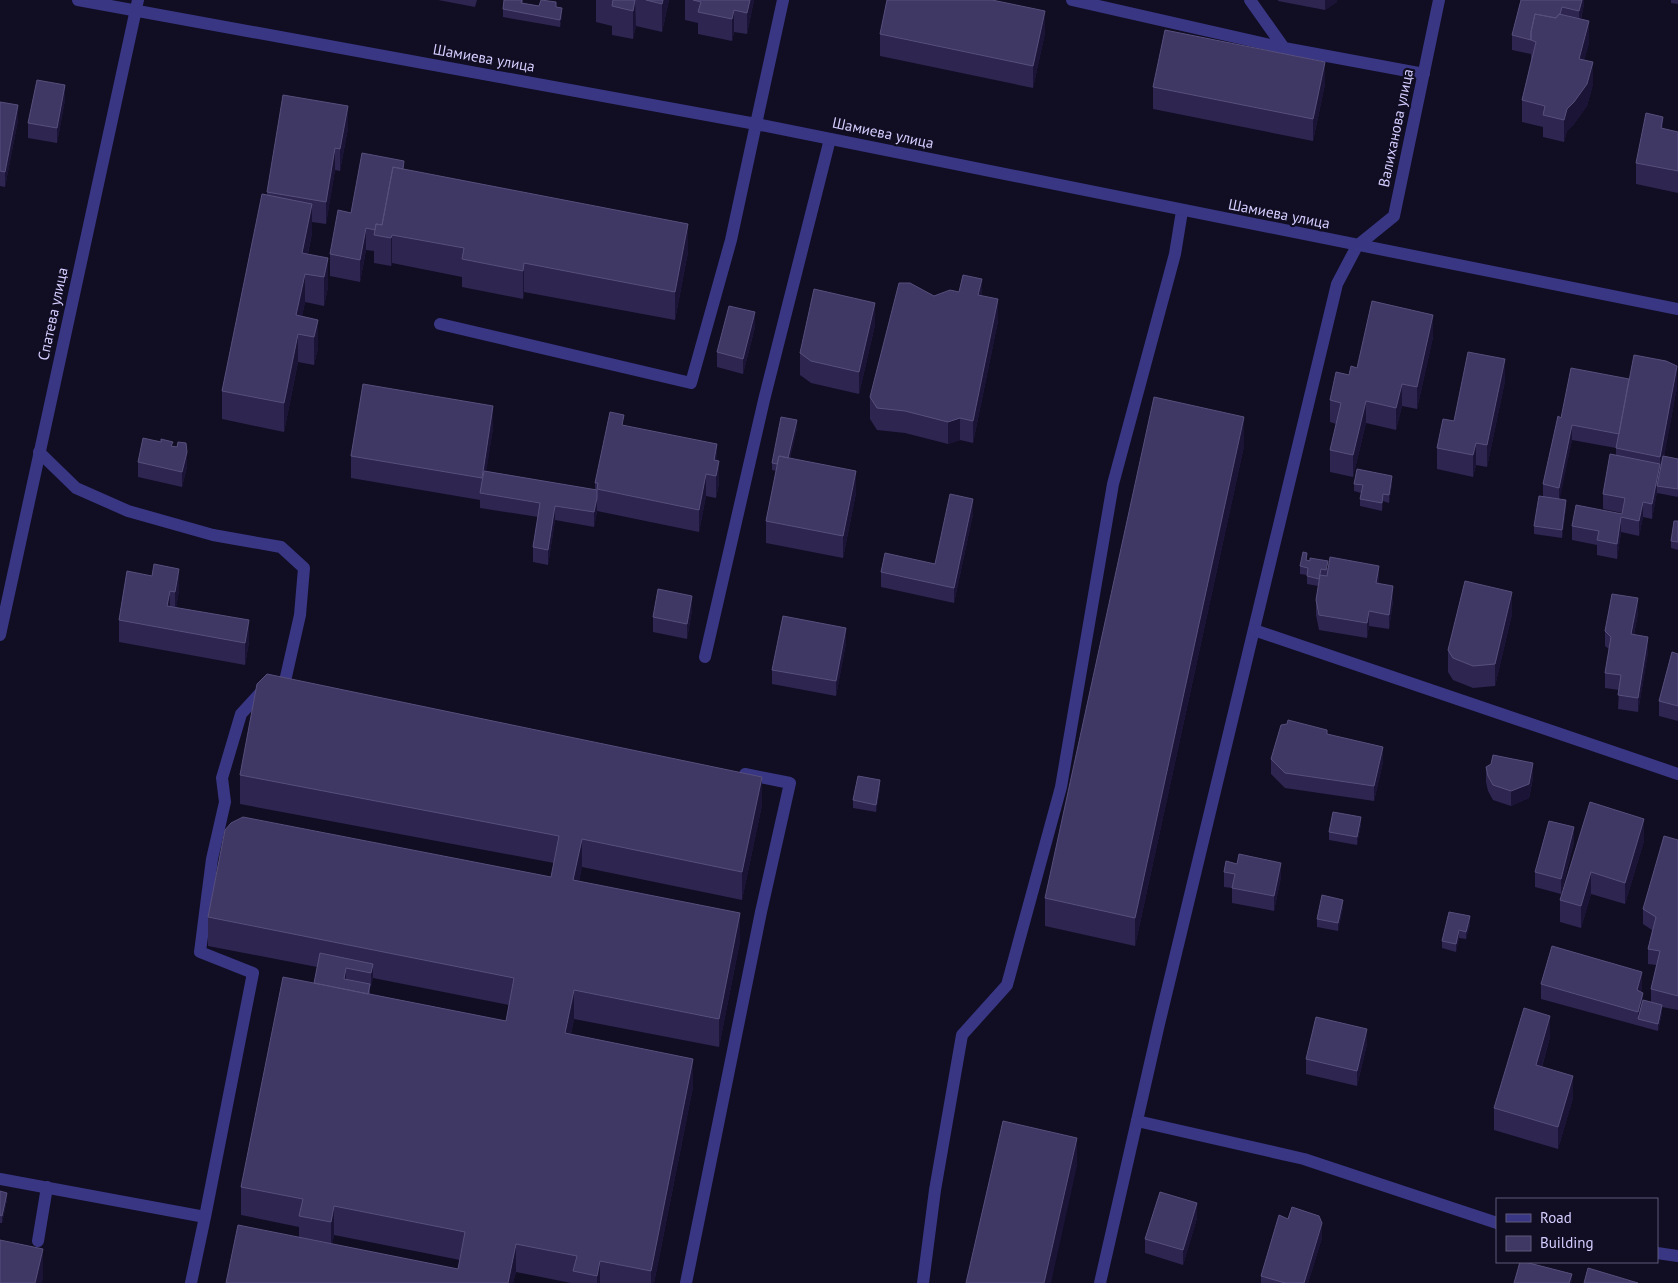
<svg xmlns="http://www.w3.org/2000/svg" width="1678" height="1283" viewBox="0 0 1678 1283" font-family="'PT Sans',sans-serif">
<rect width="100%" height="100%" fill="#110d23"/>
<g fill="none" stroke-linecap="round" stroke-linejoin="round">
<!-- service -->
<path stroke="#393684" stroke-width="12" d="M1072 0 1284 48
M440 324 691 383 731 240 756 124
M39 452 76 488 128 511 213 535 281 547 304 568 300 615 283 690 287 691
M705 657 764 400 830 139
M0 1179 205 1217 191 1283
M205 1217 253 973 200 952 212 859 225 802 222 778 241 714 264 689
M38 1241 47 1187
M686 1283 761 912 790 783 745 774
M923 1283 935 1190 962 1035 1007 985 1061 787 1113 484 1175 254 1182 211
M1100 1283 1159 1024 1337 284 1357 246"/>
<!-- minor -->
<path stroke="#393684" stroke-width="12" d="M78 0 756 124 1678 309
M1250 0 1284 48 1424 74
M756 124 783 0
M1357 246 1394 216 1439 0
M1254 630 1678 774
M0 635 138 0
M1137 1121 1304 1159 1497 1223
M1657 1253 1678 1256"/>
</g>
<!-- wall -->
<path fill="#2e2551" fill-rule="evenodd" d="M438 0H477L475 7Z
M522 0H523V3L539 6 556 8 562 16 560 27 503 17V9Z
M596 0H669L662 32 636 26 633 39 612 35V26L596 22Z
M685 0H754L747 34 734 32 732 41 698 34V23L685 20Z
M1278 0H1337V2L1325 10 1278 1Z
M1521 0H1584V4L1581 19 1589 43 1584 60 1593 84 1587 106 1574 124 1567 131 1564 142 1543 137V127L1522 122V100L1531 60V54L1512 50V35Z
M1671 0H1678V4L1671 3Z
M1045 33 1033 88 880 56V34Z
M1325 84 1313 141 1153 109V87Z
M65 100 57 143 28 138V123Z
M0 102 18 120 5 187 0 186Z
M348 128 340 171 335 170 326 224 312 222V233L308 254 328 258V287L324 306 305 302 302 316 318 320V348L314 365 298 362 284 432 222 419V391L267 195V192Z
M1663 129 1678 132V193L1636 184V163Z
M404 169 688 252 675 320 524 292 523 299 462 287V277L392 263 391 266 374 263V251L366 250 360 282 330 276V254L351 213Z
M959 292 982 296 998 321 973 443 960 440 948 444 905 433 877 430 870 419V397L934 296Z
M875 325 859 394 811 383 800 375V353Z
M755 327 743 374 717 367V352Z
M1433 337 1417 409 1402 406 1396 430 1366 423 1353 477 1330 472V450L1336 424 1330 422V400L1349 375 1357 368Z
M1629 379 1677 387 1664 456 1678 459V497L1657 493V492L1652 519 1643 517 1639 536 1621 532 1617 559 1597 555V545L1572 540V526L1622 514V513L1603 509V494L1616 455V448L1572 440 1559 499 1566 507 1562 538 1534 534V526L1543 496V484L1561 418Z
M1505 381 1487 467 1476 465 1473 477 1437 469V448L1454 421Z
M624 425 717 460 719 483 716 498 706 496 699 532 597 511 594 527 555 520 548 565 533 562V547L538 517 480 508V500L351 478V456L493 428 486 471 595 490V483Z
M797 428 790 458 856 493 843 558 766 543V521L776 471 772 470V463Z
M173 446 187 467 182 487 138 477V462Z
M1244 446 1135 946 1045 926V898Z
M1354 484H1392L1389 503 1383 501 1382 511 1360 506V499L1361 493 1354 491Z
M973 514 954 603 881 587V572L935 564Z
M1678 521V550L1671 548V541Z
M1310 558 1328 568 1379 581V583L1393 601 1389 629 1369 626 1367 638 1319 630 1316 615V600L1318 586 1307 584V575L1300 574V566L1307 560 1310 561Z
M127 571 179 591 176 607 249 642 245 665 119 642V620Z
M692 610 687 639 653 632V617Z
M1638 613 1634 635 1648 652 1638 712 1618 709 1619 690 1605 688V673L1609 649 1605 646V631Z
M1512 614 1495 686 1473 688 1453 680 1448 672V650Z
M846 643 836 696 772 684V670Z
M1678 654V721L1659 716V701Z
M1327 734 1383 762 1374 801 1285 788 1271 774V759Z
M1486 767 1533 778 1529 798 1511 806 1493 800 1488 791 1486 782Z
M240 775 762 805 742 900 582 867 579 881 740 941 719 1047 574 1019 571 1034 693 1087 654 1283H571L516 1272 513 1283H226L299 1237V1227L241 1215V1187L314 983 317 967 208 946V917L551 877 554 863 240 804ZM373 978 509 1005 506 1021 370 994V988ZM334 1235 460 1260 458 1269 332 1244Z
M880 788 876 812 853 808V800Z
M1644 819V841L1625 904 1591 894 1581 928 1560 922V900Z
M1361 824 1357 845 1329 840V832Z
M1678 840V1010L1662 1007V1013L1658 1031 1541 999V984L1642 986 1641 992 1643 1000 1651 1002V989L1656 965 1648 964V949L1652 930 1643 924V909Z
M1574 842 1561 894 1535 887V872Z
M1224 872 1281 877 1274 911 1232 903V888L1224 887Z
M1343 907 1338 931 1317 927V919Z
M1470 924 1466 939 1459 938 1456 952 1442 948V941Z
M1550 1037 1542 1067 1573 1098 1558 1149 1494 1130V1108Z
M1367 1044 1357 1086 1306 1074V1059Z
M0 1191 7 1200 2 1223H0Z
M1197 1218 1183 1265 1145 1253V1239Z
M1322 1238 1308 1283H1261V1276Z"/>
<!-- shaded-wall -->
<path fill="#1b1437" d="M635 0 636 26 633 39V11Z
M663 0H669L662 32V4Z
M750 0H754L747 34V13Z
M1325 0H1337V2L1325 10Z
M1582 0H1584V4L1579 26V11Z
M562 8V16L560 27V20Z
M734 10V32L732 41V19Z
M1045 11V33L1033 88V66Z
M1589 21V43L1579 80V59Z
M1325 62V84L1313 141V119Z
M1593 62V84L1587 106 1574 124 1567 131 1564 142V120L1567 109Z
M65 85V100L57 143V128Z
M18 105V120L5 187V172Z
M348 106V128L340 171V149Z
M1663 117V139L1661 128Z
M335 148V170L326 224V202Z
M312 204V233L302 281V253Z
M688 224V252L675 320V292Z
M366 228V250L360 282V260Z
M392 235V263L391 266V238Z
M328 258V287L324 306V277Z
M524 263V292L523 299V271Z
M305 274V302L298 336V362L284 432V403L296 315Z
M982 279V300L978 295Z
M998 299V321L973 443V421Z
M875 303V325L859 394V372Z
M755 312V327L743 374V359Z
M1433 315V337L1417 409V387Z
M318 320V348L314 365V337Z
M1505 359V381L1487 467V445Z
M1677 366V387L1660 479V457Z
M1402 384V406L1396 430V408Z
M1366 401V423L1353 477V455Z
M493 406V428L483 493H482V478Z
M1244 417V446L1135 946V918Z
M960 418V440L948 444V422Z
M797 420V428L786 474V466Z
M1572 425V440L1559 503V488Z
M1476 443V465L1473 477V455Z
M717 444V466L714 460Z
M187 452V467L182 487V472Z
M719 461V483L716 498V476Z
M1660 464V479L1657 486V492L1652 519V504Z
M856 471V493L843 558V536Z
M706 474V496L699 532V510Z
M1392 476V484L1389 503V495Z
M1383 494V501L1382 511V503Z
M597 498V511L594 527V512Z
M973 499V514L954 603V588Z
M1566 500V507L1562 538V530Z
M1643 502V517L1639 536V521Z
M555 506V520L548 565V550Z
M1621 517V532L1617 559V544Z
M1379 566V581L1376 597V583Z
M179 569V591L175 614V592Z
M1393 586V601L1389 629V615Z
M170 591V613L167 606Z
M1512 592V614L1495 686V664Z
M692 596V610L687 639V624Z
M1638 598V613L1631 649V634Z
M1369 611V626L1367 638V623Z
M249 620V642L245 665V643Z
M846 628V643L836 696V681Z
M1648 637V652L1638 712V698Z
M1383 747V762L1374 801V786Z
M1533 763V778L1529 798 1511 806V791Z
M762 777V805L742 900V872Z
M880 780V788L876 812V805Z
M1361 817V824L1357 845V837Z
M1644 819V841L1625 904V883Z
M1574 827V842L1561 894V879Z
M582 839V867L573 908V880Z
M1281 863V877L1274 911V896Z
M1591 872V894L1581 928V906Z
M1343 900V907L1338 931V923Z
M740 913V941L719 1047V1019Z
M1470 916V924L1466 939V932Z
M1459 930V938L1456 952V944Z
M373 964V978L371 988V973Z
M346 968V983L344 979Z
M1642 972V986L1637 1005V990Z
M574 990V1019L565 1062V1033Z
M1643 993V1008L1638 1019V1012Z
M1662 1005V1013L1658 1031V1024Z
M1550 1016V1037L1536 1087V1065Z
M1367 1029V1044L1357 1086V1071Z
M693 1059V1087L654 1283H651V1271Z
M1573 1076V1098L1558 1149V1127Z
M1077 1138V1166L1051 1283H1044Z
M7 1193V1200L2 1223V1216Z
M1197 1203V1218L1183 1265V1250Z
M334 1206V1235L331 1251V1222Z
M1322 1223V1238L1308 1283H1304Z
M516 1244V1272L513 1283H508Z
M43 1249V1278L42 1283H35Z
M600 1261V1283H597V1276Z
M1572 1274V1283H1569Z"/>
<!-- building -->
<path fill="#3f3764" stroke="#574f7c" d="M504 0H522L521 3 539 6 541 0 556 2V7L562 8 560 20 503 9Z
M613 0H635L633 11 612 6Z
M646 0H663L662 4Z
M693 0H750L747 13 734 10 732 19 698 12 701 2Z
M887 0H992L1045 11 1033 66 880 34Z
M1521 0H1582L1579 11 1562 7 1560 14H1559L1556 18 1535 14 1531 32V40L1512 35Z
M1535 14 1556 18 1559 14 1589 21 1579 59 1593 62 1587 84 1574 102 1567 109 1564 120 1543 115 1545 106 1522 100 1536 42 1531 40V32Z
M1165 30 1325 62 1313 119 1153 87Z
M37 80 65 85 57 128 28 123Z
M283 95 348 106 340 149 335 148 326 202 267 192Z
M0 102 18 105 5 172 0 171Z
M1646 113 1663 117 1661 128 1678 132V171L1636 163Z
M362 153 404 161 403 169 393 167 382 225 376 224 375 230 366 228 360 260 330 254 338 210 351 213Z
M393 167 688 224 675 292 524 263 523 271 462 259 464 248 392 235 391 238 374 235 376 224 382 225Z
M262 194 312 204 302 253 328 258 324 277 305 274 296 315 318 320 314 337 298 334 284 403 222 391Z
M963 275 982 279 978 295 998 299 973 421 960 418 948 422 905 411 877 408 870 397 899 283H910L934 296 950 290 959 292Z
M814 289 875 303 859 372 811 361 800 353Z
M1372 301 1433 315 1417 387 1402 384 1396 408 1366 401 1353 455 1330 450 1341 403 1330 400 1336 372 1349 375 1351 366 1357 368Z
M729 306 755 312 743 359 717 352Z
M1468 352 1505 359 1487 445 1476 443 1473 455 1437 448 1443 419 1454 421Z
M1634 355 1666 361 1677 366 1660 457 1616 448Z
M1571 368 1629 379 1619 434 1572 425 1559 488 1543 484 1558 416 1561 418Z
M363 384 493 406 482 478 351 456Z
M1154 397 1244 417 1135 918 1045 898Z
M610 412 624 415 622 425 717 444 714 460 719 461 716 476 706 474 699 510 597 489 598 483H595Z
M781 417 797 420 788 458 779 456 777 464 772 463Z
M143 438 161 442V439L173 442 171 446 177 447 178 442 186 443 187 452 182 472 138 462Z
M1610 454 1660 464 1652 504 1643 502 1639 521 1621 517 1617 544 1597 540 1599 531 1572 526 1576 505 1622 514 1625 498 1603 494Z
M779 456 856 471 843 536 766 521Z
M1663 456 1678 459V489L1657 486Z
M1357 469 1392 476 1389 495 1383 494 1382 503 1360 499 1363 485 1354 484Z
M484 471 597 490V498L594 512 555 506 548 550 533 547 540 503 480 493Z
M950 494 973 499 954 588 881 572 885 553 935 564Z
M1539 496 1566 500 1562 530 1534 526Z
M1674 521H1678V542L1671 541Z
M1303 552 1307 553 1306 560 1310 561V558L1328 561 1326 570 1321 569 1319 579 1307 576 1308 568 1300 566Z
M1330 557 1379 566 1376 583 1393 586 1389 615 1369 611 1367 623 1319 615 1316 600 1320 575 1327 576Z
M154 564 179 569 175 592 170 591 167 606 249 620 245 643 119 620 127 571 152 576Z
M1465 581 1512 592 1495 664 1473 666 1453 658 1448 650Z
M658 589 692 596 687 624 653 617Z
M1612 594 1638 598 1631 634 1648 637 1638 698 1618 695 1621 675 1605 673 1611 637 1605 631Z
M783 616 846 628 836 681 772 670Z
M1672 652 1678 654V706L1659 701Z
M267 674 762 777 742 872 582 839 573 880 740 913 719 1019 574 990 565 1033 693 1059 651 1271 600 1261 597 1276 573 1271 577 1256 516 1244 508 1283H226L238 1225 458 1269 465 1232 334 1206 331 1222 299 1216 303 1199 241 1187 283 977 506 1021 514 978 208 917 225 830 231 823 243 817 551 877 559 836 240 775 257 684Z
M1288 720 1327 730V734L1383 747 1374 786 1285 773 1271 759 1281 725 1287 724Z
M1493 755 1533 763 1529 784 1511 791 1493 785 1488 776 1486 767 1491 764Z
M858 776 880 780 876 805 853 800Z
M1590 802 1644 819 1625 883 1591 872 1581 906 1560 900Z
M1333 812 1361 817 1357 837 1329 832Z
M1549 821 1574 827 1561 879 1535 872Z
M1664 836 1678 840V996L1651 989 1660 951 1648 949 1656 917 1643 909Z
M1239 854 1281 863 1274 896 1232 888 1235 874 1224 872 1226 861 1237 864Z
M1322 895 1343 900 1338 923 1317 919Z
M1449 912 1470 916 1466 932 1459 930 1456 944 1442 941Z
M1552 946 1642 972 1637 990 1643 993 1638 1012 1541 984Z
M320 953 373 964 371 973 346 968 344 979 370 984 368 994 314 983Z
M1643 1000 1662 1005 1658 1024 1638 1019Z
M1524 1008 1550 1016 1536 1065 1573 1076 1558 1127 1494 1108Z
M1316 1017 1367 1029 1357 1071 1306 1059Z
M1003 1121 1077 1138 1044 1283H966Z
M0 1191 7 1193 2 1216 0 1215Z
M1160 1192 1197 1203 1183 1250 1145 1239Z
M1292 1207 1319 1216 1322 1223 1304 1283H1285L1261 1276 1279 1215 1288 1219Z
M0 1240 43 1249 35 1283H0Z
M1520 1262H1525L1572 1274 1569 1283H1514Z
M1588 1268 1638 1283H1584Z"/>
<g text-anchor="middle" stroke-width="4.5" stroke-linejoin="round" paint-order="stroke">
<!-- street labels -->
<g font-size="15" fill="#d4ceff" stroke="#110d23">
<text transform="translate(484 58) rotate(10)" y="5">Шамиева улица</text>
<text transform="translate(1396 128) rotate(-78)" y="5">Валиханова улица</text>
<text transform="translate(883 133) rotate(12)" y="5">Шамиева улица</text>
<text transform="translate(1279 214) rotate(11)" y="5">Шамиева улица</text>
<text transform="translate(53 314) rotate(-78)" y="5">Спатева улица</text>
</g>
</g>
<!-- legend -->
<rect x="1496" y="1198" width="162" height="65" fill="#110d23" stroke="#5f5a7b"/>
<rect x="1506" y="1214" width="25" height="8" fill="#393684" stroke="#5f5a7b"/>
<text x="1540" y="1223" font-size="15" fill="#d4ceff">Road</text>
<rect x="1506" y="1236" width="25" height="15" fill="#3f3764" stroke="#5f5a7b"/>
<text x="1540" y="1248" font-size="15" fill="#d4ceff">Building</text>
</svg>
